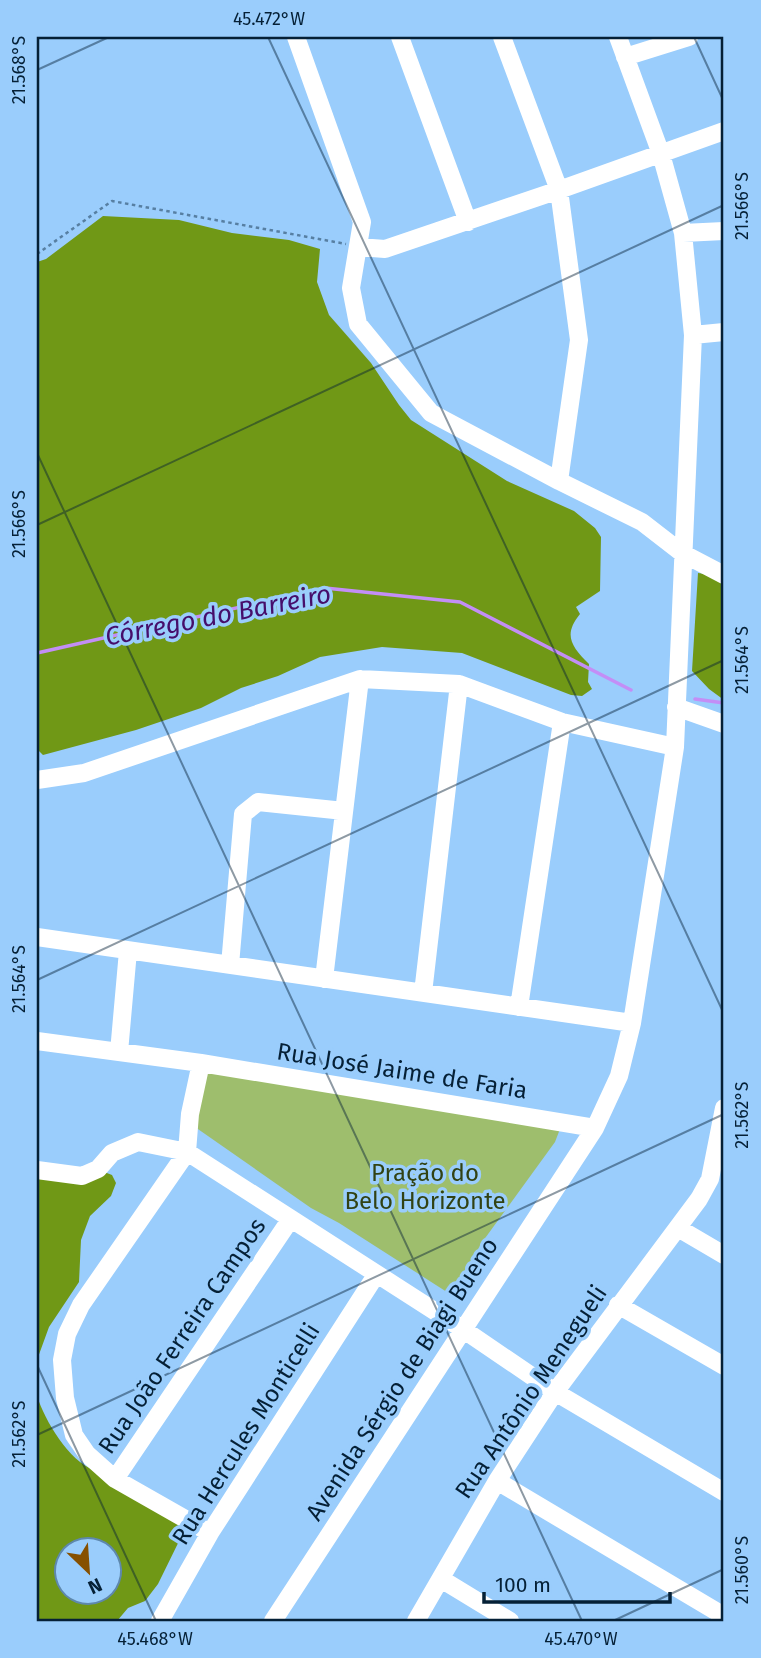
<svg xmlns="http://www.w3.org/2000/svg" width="761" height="1658" viewBox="0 0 761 1658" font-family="'Fira Sans',sans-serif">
<rect width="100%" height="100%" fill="#9acdfc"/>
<!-- green -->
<path fill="#9ebe6d" d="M204 1070 560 1129 555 1142 483 1241 450 1294 339 1223 311 1208 195 1127Z"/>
<!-- forest -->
<path fill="#709816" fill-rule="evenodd" d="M103 216 179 220 232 233 289 240 320 249 317 282 329 315 371 363 399 405 411 420 507 481 574 511 595 528 601 537 600 591 576 607 580 614C563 635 571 646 589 664L588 682 592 689 582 696 571 695 462 653 382 647 320 657 278 676 241 688 201 708 136 730 43 755 37 749V262L46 259Z
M698 573 712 575 724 581V700L709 689 692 671Z
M99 1170 112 1175 116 1183 111 1196 90 1216 81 1240 79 1282 49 1327 37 1360V1176Z
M37 1396C45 1421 69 1461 94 1470L179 1521 184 1531 158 1584 145 1601 128 1608 117 1621H37ZM66 1550H108V1592H66Z"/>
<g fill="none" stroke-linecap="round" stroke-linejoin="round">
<!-- stream -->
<path stroke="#c38ef6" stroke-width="3.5" d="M37 653 325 588 460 602 631 690
M695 699 724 703"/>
<!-- path -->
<path stroke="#577fa2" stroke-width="2.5" stroke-dasharray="3.5 3.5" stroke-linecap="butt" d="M37 254 112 201 346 244"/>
<!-- minor -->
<path stroke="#fff" stroke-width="18" d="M296 37 362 222 351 288 358 324 431 413 559 481 642 522 682 553 724 575
M400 37 468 222
M502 37 559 190 579 340 559 481
M625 57 689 37
M683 233 724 231
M359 247 385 249 559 190 724 131
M693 335 724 332
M676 707 724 724
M37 780 84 773 360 679 459 684 562 722 675 747
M37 937 632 1023
M230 965 243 814 258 802 344 811
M324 979 360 679
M423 993 459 684
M519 1007 562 722
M37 1041 201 1063 595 1128
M119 1052 128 951
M201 1063 190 1114 187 1152 81 1305 67 1334 62 1360 65 1398 74 1435 87 1454 115 1479 210 1533
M37 1170 82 1176 98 1169 112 1153 138 1142 187 1152 464 1330 555 1392 724 1492
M678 1228 724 1255
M618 1305 724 1366
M115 1479 290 1220
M497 1481 724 1616
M441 1579 510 1621
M160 1621 210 1533 376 1275
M273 1621 595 1128 619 1076 632 1023 675 747 693 335 683 233 661 154 618 37
M416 1621 497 1481 555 1392 699 1199 710 1179 724 1108"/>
</g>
<!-- ticks -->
<path fill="none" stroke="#052036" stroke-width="2" stroke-opacity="0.45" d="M268 37 724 1014M694 37 724 102M37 70 109 37M37 453 582 1621M37 525 724 205M37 980 724 660M37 1365 156 1621M37 1435 724 1114M613 1621 724 1569"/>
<g text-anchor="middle" stroke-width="7" stroke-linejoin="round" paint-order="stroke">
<!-- street labels -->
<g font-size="24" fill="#052036" stroke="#9acdfc">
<text transform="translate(402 1071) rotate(9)" y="8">Rua José Jaime de Faria</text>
<text transform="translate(182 1336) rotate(-56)" y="8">Rua João Ferreira Campos</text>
<text transform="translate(402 1379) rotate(-57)" y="8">Avenida Sérgio de Biagi Bueno</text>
<text transform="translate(531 1392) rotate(-56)" y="8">Rua Antônio Menegueli</text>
<text transform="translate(246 1434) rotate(-58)" y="8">Rua Hercules Monticelli</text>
</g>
<!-- park labels -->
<g font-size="24" fill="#314213" stroke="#9acdfc">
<text x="425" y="1181">Pração do<tspan x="425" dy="28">Belo Horizonte</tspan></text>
</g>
<!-- water labels -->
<g font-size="26" font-style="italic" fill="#460e6b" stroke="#9acdfc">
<text transform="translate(218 615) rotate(-11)" y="9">Córrego do Barreiro</text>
</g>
</g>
<!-- border -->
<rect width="761" height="1658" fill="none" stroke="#9acdfc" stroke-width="77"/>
<!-- north arrow -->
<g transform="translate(88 1571) rotate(155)"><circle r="33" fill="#9acdfc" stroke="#5e88ad" stroke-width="2"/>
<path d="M0-5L12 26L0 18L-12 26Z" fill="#865000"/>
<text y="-10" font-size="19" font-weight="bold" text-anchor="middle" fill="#052036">N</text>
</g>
<!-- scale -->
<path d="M484 1592v10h186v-10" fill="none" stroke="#052036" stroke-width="3.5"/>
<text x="495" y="1592" font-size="21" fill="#052036" stroke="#9acdfc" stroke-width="5" paint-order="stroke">100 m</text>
<rect x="38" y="38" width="684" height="1582" fill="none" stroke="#052036" stroke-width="2.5"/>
<g font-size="18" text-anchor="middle" fill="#052036">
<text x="269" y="25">45.472°W</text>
<text transform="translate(19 70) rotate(-90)" y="6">21.568°S</text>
<text transform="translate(742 206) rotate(-90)" y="6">21.566°S</text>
<text transform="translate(19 524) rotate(-90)" y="6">21.566°S</text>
<text transform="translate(742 660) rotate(-90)" y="6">21.564°S</text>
<text transform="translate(19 979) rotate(-90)" y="6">21.564°S</text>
<text transform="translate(742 1115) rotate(-90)" y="6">21.562°S</text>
<text transform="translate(19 1434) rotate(-90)" y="6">21.562°S</text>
<text transform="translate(742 1570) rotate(-90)" y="6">21.560°S</text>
<text x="155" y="1645">45.468°W</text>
<text x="581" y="1645">45.470°W</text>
</g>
</svg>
